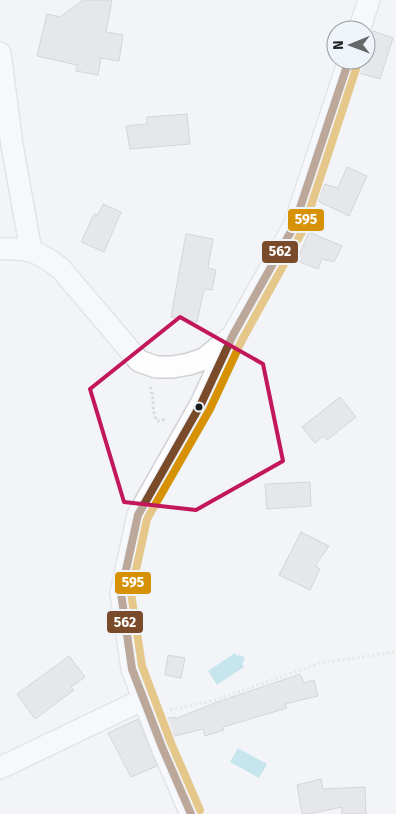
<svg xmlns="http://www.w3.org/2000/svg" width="396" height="814" viewBox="0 0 396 814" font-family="'Fira Sans',sans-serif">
<rect width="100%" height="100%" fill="#f2f4f7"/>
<!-- water -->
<path fill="#91d3e0" d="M235 653 237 656 240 655 244 657V661L242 664 244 667 217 685 208 671Z
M238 748 267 764 259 778 230 762Z"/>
<!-- building -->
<path fill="#d8d8db" stroke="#afafb2" d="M83 0H112L106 32 123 35 119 61 101 58 98 75 76 71 77 65 37 56 47 14 60 17Z
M373 31 393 38 380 79 359 73 363 60H366V52Z
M187 114 190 144 130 149 126 126 147 124V117Z
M347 167 367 176 349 216 318 201 325 184 338 188Z
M103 204 121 212 104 252 81 242 94 214 98 215Z
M309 232 342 246 334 262 322 259 318 269 297 261Z
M186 234 213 239 208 268 216 270 212 290 204 289 197 322 171 317Z
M340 397 356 417 327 440 324 436 315 443 302 427Z
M310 482 311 506 267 509 265 484Z
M301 532 329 546 315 566 320 569 310 590 279 575Z
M168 655 185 658 181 678 165 675Z
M69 656 85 677 71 687 74 690 35 719 17 694Z
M300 674 304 683 314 680 318 696 285 704 287 708 223 727 224 730 205 736 203 729 171 737 165 719 175 717V719L212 704Z
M138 719 157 766 131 777 108 733Z
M321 779 323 789 365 787 366 814H342V807L309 814H302L297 785Z"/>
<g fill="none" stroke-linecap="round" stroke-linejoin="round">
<defs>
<path id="minor" d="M359 30 369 0
M0 53 12 145 31 251
M0 249C28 248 39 251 61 269L139 361 156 367H173L189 364 204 359 227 340
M0 768 144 699
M191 814 162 747 132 669 121 593 138 515 201 404 233 335 294 226 349 60"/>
</defs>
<!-- minor casing -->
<use href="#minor" stroke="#d0d1d4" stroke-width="24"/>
<!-- path -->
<path stroke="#d8dada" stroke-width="3" stroke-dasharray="2.5 2.5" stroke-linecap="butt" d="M150 387C155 398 151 411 157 421L167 419
M170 710 216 700 320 663 396 652"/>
<!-- minor -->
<use href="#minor" stroke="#fdfdfe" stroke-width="21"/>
<defs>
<path id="bus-1" d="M191 814 162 747 132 669 121 593 138 515 201 404 233 335 294 226 349 60"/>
<path id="bus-2" d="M200 810 171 743 142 666 131 593 147 519 210 409 242 340 303 230 358 63"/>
</defs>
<!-- bus-1 casing -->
<use href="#bus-1" stroke="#eff4fa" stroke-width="11"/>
<!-- bus-2 casing -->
<use href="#bus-2" stroke="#eff4fa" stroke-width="11"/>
<!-- bus-1 -->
<use href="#bus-1" stroke="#7a4b2a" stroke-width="8"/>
<!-- bus-2 -->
<use href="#bus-2" stroke="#d69104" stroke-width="8"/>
</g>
<!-- marked area -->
<path d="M0 0H396V814H0ZM180 317 263 364 283 461 196 510 124 502 90 389Z" fill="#f2f4f7" fill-opacity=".55" fill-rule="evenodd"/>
<path fill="none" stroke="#c2185b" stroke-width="4" stroke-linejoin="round" d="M180 317 263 364 283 461 196 510 124 502 90 389Z"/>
<!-- markers -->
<circle fill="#191b1d" stroke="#eff4fa" stroke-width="2" cx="199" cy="407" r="4.5"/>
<g stroke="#eff4fa" stroke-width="2">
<rect x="287" y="208" width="38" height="24" rx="5" fill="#d69104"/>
<rect x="261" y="240" width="38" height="24" rx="5" fill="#7a4b2a"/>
<rect x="114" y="571" width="38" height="24" rx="5" fill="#d69104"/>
<rect x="106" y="610" width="38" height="24" rx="5" fill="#7a4b2a"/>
</g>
<g font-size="14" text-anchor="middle" font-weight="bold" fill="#fff">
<text x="306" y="224">595</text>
<text x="280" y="256">562</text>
<text x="133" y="587">595</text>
<text x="125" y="627">562</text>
</g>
<!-- north arrow -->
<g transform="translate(351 45) rotate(269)"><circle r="24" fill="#eff4fa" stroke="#999da2"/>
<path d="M0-4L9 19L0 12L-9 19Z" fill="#656769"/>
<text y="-8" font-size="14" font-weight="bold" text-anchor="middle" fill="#191b1d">N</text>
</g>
</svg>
